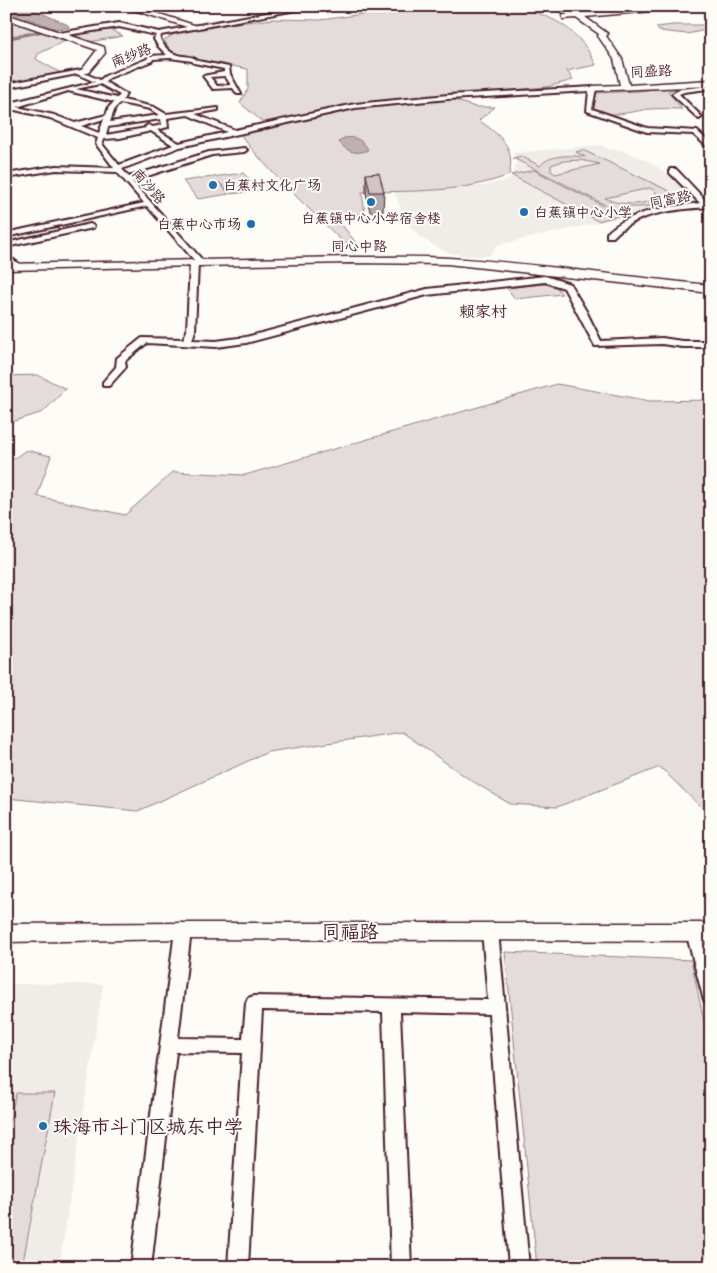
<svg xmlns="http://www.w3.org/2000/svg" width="717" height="1273" viewBox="0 0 717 1273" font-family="Mali,'LXGW WenKai TC',sans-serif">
<rect width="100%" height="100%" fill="#fdfcf7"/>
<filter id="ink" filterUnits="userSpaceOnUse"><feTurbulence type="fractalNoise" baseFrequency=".02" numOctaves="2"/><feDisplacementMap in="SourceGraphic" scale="10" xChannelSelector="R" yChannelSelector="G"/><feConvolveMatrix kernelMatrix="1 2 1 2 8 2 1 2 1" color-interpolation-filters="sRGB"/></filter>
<g filter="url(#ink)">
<!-- built -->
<path fill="#f0ece8" d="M601 145 608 149 621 150 646 160 673 177 694 201 497 245 489 256H466L446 252 421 238 406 222 391 184 417 187 483 186 509 180 515 168 516 160 513 153Z
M6 984H103L59 1267H6Z"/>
<!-- green -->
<path fill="#e3dcda" stroke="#967e82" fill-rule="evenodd" d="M462 6C518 6 569 8 596 65L567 71 573 80 546 87 372 103 326 109 265 124 240 103 248 89V69L182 57 171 52 164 40 178 32 218 25 274 19 320 20 393 10 427 11Z
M6 22 26 24 43 30 6 37Z
M673 25H711V29L687 34 659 31 656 27Z
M107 28 123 36 89 42 73 34Z
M43 32 65 41 38 54 36 59 61 73 6 83V39Z
M675 86 677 89 668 91 682 109C672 109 661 108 650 109 631 111 611 120 592 108L595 93 639 91Z
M452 99 475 107H495L479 120C500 136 516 146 509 175 463 193 410 191 362 192L365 214 335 216 356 243 345 244C309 208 270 174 239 133L303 117 366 106Z
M583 150 684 198 676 200 666 195C660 209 636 207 623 207L630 211 621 213 513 158 521 156 540 166C549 154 571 155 585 157L576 152ZM580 160 600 164 555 174 551 171V165L563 161ZM650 188 655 191 657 195C647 208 617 205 605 198Z
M534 170 621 215 598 221 511 175Z
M243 173 261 190 231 194 219 182 229 194 198 199 183 181Z
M553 283 562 294 515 299 507 288Z
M38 375 66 389 43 412 6 424V376Z
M557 384 650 401 711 400V817L660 767 557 807 510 804 469 779 402 732 268 752 138 811 6 798V464L26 450 51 456 37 496 125 515 173 472 245 475Z
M505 952 691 960 711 1054V1267H537Z
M16 1093H55L22 1267H6V1135Z"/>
<!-- water -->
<path fill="#c0b1b1" stroke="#91777b" d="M6 6H26L68 25 69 28 51 29 54 28 6 11Z
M344 138C354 136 364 140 368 150 356 155 347 152 339 142Z"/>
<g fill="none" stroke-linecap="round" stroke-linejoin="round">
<!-- stream -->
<path stroke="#91777b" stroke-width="2.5" d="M6 39 49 30"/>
<defs>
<path id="street" d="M306 6H318L161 35 160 39C173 64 189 51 198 61L229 67 230 74 241 94H237L233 88 213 89 203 76 224 72V69L194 63 192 61 170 58 153 59 152 61 109 78 105 82 126 94 123 100 154 107 166 114 218 108V110L195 114 235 130 355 104 448 95 593 87 596 89 592 109 647 128 697 131 711 144V150L693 134 647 132 587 111 589 91 448 99 355 108 180 147 122 169 129 177 209 152 244 148 247 150 244 152 212 155 132 181 204 262 198 264 195 331 192 340 216 341 246 337 427 289 545 276 570 284 586 311 601 341 662 338 682 341H711V347H682L662 344 595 346 564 288 545 282 427 295 246 343 216 347 147 343 125 361 126 367 109 386H103V382L116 367 117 358 142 338 183 339 187 331 190 262 194 260 147 206 6 237V233L144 203 117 172 56 170 6 178V174L56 166 114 168 96 144 98 138 50 118 6 108V104L95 82 77 74 6 88V84L86 69 89 71 84 73 100 80 105 76 147 59 149 56 167 55 158 46 154 39 156 35 119 27 61 36 59 33 119 23 159 32ZM225 76 231 85 217 86 210 77ZM100 84 120 95 117 98 76 89ZM68 91 114 102 109 107 106 115 75 123 54 115 17 107ZM120 103 150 109 159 115 110 122 115 108ZM188 115 227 132 179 143 157 130 168 127 167 118ZM104 119 99 133 81 126ZM161 119 162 125 153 127 148 125 145 127 146 128 106 135 108 127ZM151 131 173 145 119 165 102 144 104 139 120 138Z
M701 81 707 87V89L684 92 679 94 702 117 699 119 672 94 681 89 701 87 698 83Z
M670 169H676L708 203H711V207C678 209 637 212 613 237H607V233C631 210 669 207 700 203L670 173Z
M90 224 94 226 93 228 6 247V243Z
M6 255 21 265V269H15L6 261Z
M183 925 189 927 191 931 178 1038 243 1039 246 1003 248 998 254 996 488 1000 482 931 484 927 490 925 496 927 498 931 529 1267H509L489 1014 400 1012 411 1267H391L383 1012 262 1010 248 1267H228L242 1053 176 1052 151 1267H131L175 931 177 927Z
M694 926 700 928 702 932 711 965V1004L705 1002 703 997 686 932 688 928Z"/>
<path id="secondary" d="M122 6H135L200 27 193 29Z
M551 6C563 6 572 14 581 13 617 12 652 6 689 6L685 8 585 17 608 34 606 36 622 59 629 85 711 80V86L590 91 589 89 593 86 620 85 614 59 598 36 599 34 576 18 563 19V15H568Z
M6 14 104 47 105 53 88 73H82L81 71 97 50 6 19Z
M350 257C383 257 416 256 449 258 537 263 623 277 711 285V293L447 264 350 263 6 270V264Z
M183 923H711V941L183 939 6 942V924Z"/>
</defs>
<!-- street casing -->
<use href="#street" stroke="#4a1f2b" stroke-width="4"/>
<!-- secondary casing -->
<use href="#secondary" stroke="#4a1f2b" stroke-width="3"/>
<!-- street -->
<use href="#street" fill="#fdfcf7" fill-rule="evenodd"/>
<!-- secondary -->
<use href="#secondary" fill="#fdfcf7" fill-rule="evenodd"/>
</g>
<!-- wall -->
<path fill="#b3a9a9" stroke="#4a1f2b" d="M366 174 384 192 383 212H370L366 193Z"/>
<!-- building -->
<path fill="#d0c5c4" stroke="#4a1f2b" d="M379 173 384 192H370L366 174Z"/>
</g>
<!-- markers -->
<g fill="#1f6fb2" stroke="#fdfcf7" stroke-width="2">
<circle cx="213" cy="185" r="5"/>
<circle cx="371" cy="202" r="5"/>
<circle cx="524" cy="212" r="5"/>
<circle cx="251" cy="224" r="5"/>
<circle cx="43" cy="1126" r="5"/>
</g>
<g text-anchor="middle" stroke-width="4" stroke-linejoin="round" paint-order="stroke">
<!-- far-street labels -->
<g font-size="14" fill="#4a1f2b" stroke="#fdfcf7">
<text transform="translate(131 55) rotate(-21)" y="5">南纱路</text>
<text transform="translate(651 71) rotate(-3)" y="5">同盛路</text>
<text transform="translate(149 186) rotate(49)" y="5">南沙路</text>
<text transform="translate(670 199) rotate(-11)" y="5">同富路</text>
<text x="359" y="251">同心中路</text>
</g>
<!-- far-poi labels -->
<g font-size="14" fill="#4a1f2b" stroke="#fdfcf7" text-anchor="start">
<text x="223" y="190">白蕉村文化广场</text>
<text x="534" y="217">白蕉镇中心小学</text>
<text x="371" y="223" text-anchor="middle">白蕉镇中心小学宿舍楼</text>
<text x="241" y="229" text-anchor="end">白蕉中心市场</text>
</g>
<!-- far-quarter labels -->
<g font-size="16" fill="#4a1f2b" stroke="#fdfcf7">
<text x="483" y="317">赖家村</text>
</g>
<!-- near-street labels -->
<g font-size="19" fill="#4a1f2b" stroke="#fdfcf7">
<text x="350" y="938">同福路</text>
</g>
<!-- near-poi labels -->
<g font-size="19" fill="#4a1f2b" stroke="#fdfcf7" text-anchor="start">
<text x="53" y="1133">珠海市斗门区城东中学</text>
</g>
</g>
<!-- margin -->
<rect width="717" height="1273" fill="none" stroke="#fdfcf7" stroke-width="25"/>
<rect x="12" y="12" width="692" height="1248" fill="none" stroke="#4a1f2b" stroke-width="2" filter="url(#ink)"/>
</svg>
